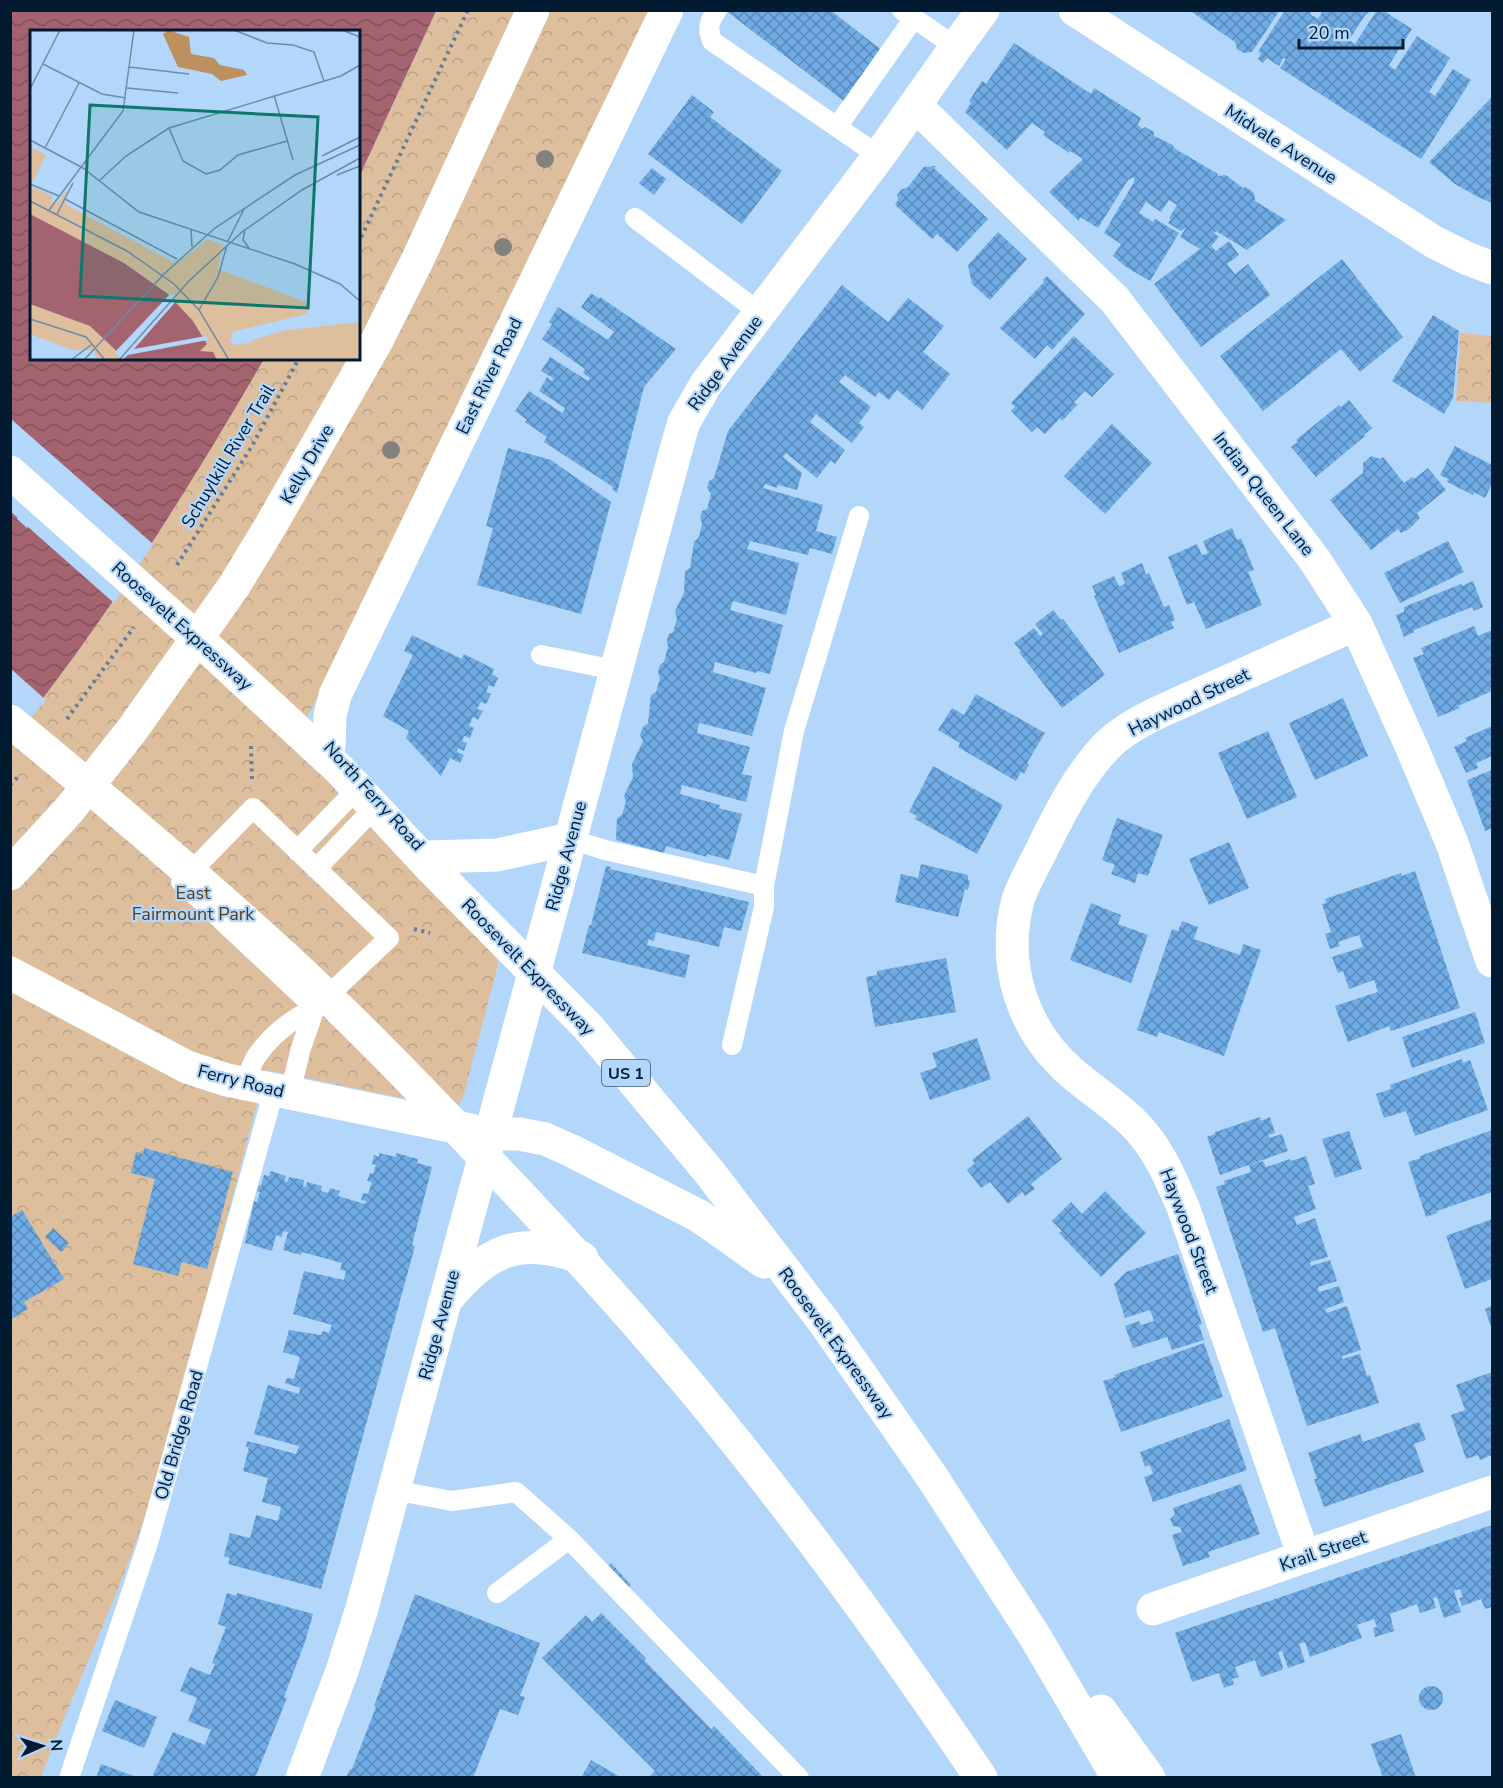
<svg xmlns="http://www.w3.org/2000/svg" width="1503" height="1788" viewBox="0 0 1503 1788" font-family="'Nunito Sans',sans-serif">
<defs>
<pattern id="park-crowns" width="20" height="18" patternUnits="userSpaceOnUse" patternTransform="scale(1.5)"><rect width="20" height="18" fill="#ddbe9d"/><path d="M2 6a3 3 0 1 1 6 0M12 15a3 3 0 1 1 6 0" fill="none" stroke="#bca388"/></pattern>
<pattern id="water-waves" width="16" height="10" patternUnits="userSpaceOnUse" patternTransform="scale(1.5)"><rect width="16" height="10" fill="#a3636f"/><path d="M0 5q4-4 8 0t8 0" fill="none" stroke="#83515c"/></pattern>
<pattern id="building-cross-hatch" width="8" height="8" patternUnits="userSpaceOnUse" patternTransform="scale(1.5)"><rect width="8" height="8" fill="#6fabe4"/><path d="M0 0l8 8M0 8l8-8" fill="none" stroke="#598ab9"/></pattern>
</defs>
<rect width="100%" height="100%" fill="#b3d7fb"/>
<!-- park -->
<path fill="url(#park-crowns)" d="M436 11H650L326 682 292 744 496 955 498 960 497 969 463 1097 456 1109 266 1070 161 1467C130 1573 80 1674 41 1777L11 1778V739C106 621 188 490 264 359L358 358 359 177Z
M1460 333 1492 336V403L1456 401Z"/>
<!-- water -->
<path fill="url(#water-waves)" fill-rule="evenodd" d="M11 11H436L359 177 358 32H32V358L264 359C188 490 106 621 11 739ZM59 469 69 477 27 528 17 519Z"/>
<!-- pier -->
<path fill="#b3d7fb" fill-rule="evenodd" d="M11 419 153 544 114 603 11 512ZM60 473 65 478 27 524 21 519Z
M11 669 46 700 10 742Z"/>
<!-- building -->
<path fill="url(#building-cross-hatch)" d="M725 10H830L883 51 845 102Z
M1189 10H1280L1252 52 1244 53 1237 49 1235 42Z
M1285 10H1312L1310 14 1318 19 1323 10H1366L1369 13 1366 14 1349 40 1355 44 1377 10 1382 13 1384 11 1412 29 1389 65 1395 70 1417 36 1450 58 1429 92 1435 96 1453 69 1471 80 1421 159 1280 68 1286 59 1283 58 1279 66 1267 58 1263 63 1258 59 1261 53 1258 52Z
M1014 43 1091 94 1094 88 1141 118 1138 125 1142 129 1145 127 1154 132V136L1173 145 1174 148 1218 174 1217 176 1226 175 1243 188 1246 187 1254 193 1255 201 1286 220 1247 250 1216 231 1214 233 1219 237 1211 246 1216 251 1229 241 1239 255 1227 264 1235 274 1248 264 1270 295 1201 347 1154 284 1200 249 1180 237 1186 228 1181 231 1168 223 1171 219 1169 218 1177 205 1169 200 1161 212 1146 202 1139 213 1153 222 1155 219 1179 233 1150 281 1126 267 1113 256 1121 244 1104 233 1134 182V177L1128 180 1098 228 1080 217 1079 221 1049 192 1083 159 1070 151 1069 153 1043 135 1045 132 1032 123 1007 150 965 112 971 103 969 101 982 81 986 84Z
M692 95 714 112 710 117 782 171 742 224 648 154Z
M1492 97V203L1478 197 1455 184 1429 162Z
M936 166 934 168 988 219 957 252 937 234 932 239 895 205 898 200 897 195 902 189 907 188 924 167Z
M652 168 666 179 654 195 639 183Z
M998 232 1027 259 990 300 972 284 968 265Z
M1342 259 1403 337 1360 372 1341 349 1263 411 1220 356Z
M1047 276 1085 314 1052 350 1047 345 1035 359 1000 328 1044 282 1043 280Z
M842 285 888 322 908 298 944 326 923 352 950 374 922 410 897 390 889 400 879 392 875 397 845 375 839 382 871 407 859 423 864 427 852 443 816 414 810 422 845 450 835 464 831 460 817 478 786 453 783 457 802 473 797 490 778 485 777 488 765 484 763 488 823 505 816 531 837 537 832 554 810 548 808 555 750 541 747 549 799 563 786 615 733 601 730 610 783 625 770 674 757 671 756 673 715 662 713 672 766 688 752 736 699 723 697 733 750 747 742 774 752 776 746 802 682 785 680 794 720 805 719 808 742 814 729 860 707 854V857L666 846 664 853 616 840 617 818 622 815 626 802 624 796 633 777 632 764 643 741 640 735 643 727 648 723 651 695 656 692 660 678 658 672 660 665 664 662 668 647 667 639 669 634 673 632 677 619 675 611 684 593 685 571 690 568 694 542 699 537 702 524 700 517 702 511 707 509 711 494 707 488 709 481 714 478 728 431Z
M591 293 599 299 600 297 676 349 644 387 617 493 612 489 613 487 544 442 547 437 525 422 527 420 515 411 529 391 562 413 565 408 539 391 547 377 552 381 553 378 541 371 550 357 588 381 590 378 583 373 585 369 542 339 552 324 549 322 558 307 608 340 614 332 581 307Z
M1433 315 1459 331 1453 398 1444 414 1392 381Z
M1074 336 1114 374 1092 397 1085 391 1074 402 1077 405 1062 421 1060 418 1045 434 1037 427 1032 432 1011 411 1015 407 1011 403Z
M1349 400 1372 428 1364 435 1365 436 1316 477 1291 447 1298 442 1296 440 1339 405 1341 407Z
M1112 424 1152 463 1105 514 1064 476Z
M1455 446 1492 465V484L1485 498 1474 492 1473 495 1447 482 1448 479 1440 475Z
M508 448 551 460 611 502 581 614 477 585 493 528 486 526Z
M1371 456 1380 459 1383 457 1404 483 1412 477 1414 479 1428 468 1446 490 1417 513 1420 518 1409 529 1401 533 1398 529 1371 550 1330 500 1363 473V463Z
M1232 528 1237 540 1241 538 1254 570 1248 572 1262 605 1206 629 1194 602 1187 605 1168 557 1197 544 1202 555 1208 553 1203 541Z
M1448 541 1464 572 1400 603 1384 573Z
M1142 563 1146 574 1149 573 1164 607 1169 605 1175 620 1171 622 1174 628 1119 653 1094 596 1096 595 1092 586 1114 576 1119 586 1123 585 1125 583 1121 573Z
M1473 581 1483 607 1474 611 1472 607 1414 630V632L1404 637 1396 615 1404 612V607L1461 584 1462 586Z
M1053 610 1061 620 1063 619 1105 675 1062 708 1019 652 1021 651 1014 643 1034 628 1040 636 1043 634 1035 624Z
M1474 626 1478 636 1492 630V691L1458 706 1460 708 1438 717 1413 658 1424 654 1421 648Z
M412 635 462 659 464 654 494 669 492 674 498 678 494 687 489 685 486 692 491 694 486 704 481 702 477 709 483 711 478 720 473 717 469 726 474 728 470 738 464 736 462 741 467 743 464 751 458 748 457 752 464 755 460 763 450 758 441 776 406 738 409 731 383 716 413 655 404 651Z
M976 694 1045 733 1027 763 1029 765 1024 774 1021 772 1016 781 958 747 960 743 938 730 952 708 964 715Z
M1343 698 1368 756 1315 780 1289 723Z
M1492 726V756L1476 763 1478 768 1466 773 1454 747 1467 741 1465 738Z
M1268 731 1297 797 1247 819 1218 753Z
M933 766 1003 805 977 854 915 819 917 816 909 812Z
M1492 770V828L1485 831 1467 780Z
M1117 818 1163 835 1148 876 1138 873 1135 883 1111 874 1115 865 1102 860Z
M1229 842 1249 888 1209 905 1189 859Z
M921 864 968 875V880L970 881 968 890 965 889 958 917 895 902 901 874 918 878Z
M606 866 611 867 610 869 749 902 741 931 724 927 719 947 656 932 654 941 649 939 647 945 690 955 685 978 582 953 589 925H591Z
M1415 871 1460 1008 1391 1031 1389 1026 1348 1042 1335 1006 1378 992 1374 980 1349 989 1343 971 1338 973 1332 957 1363 947 1359 935 1338 942 1340 946 1330 949 1325 934 1331 932 1322 904 1326 903 1325 899 1401 873 1402 876Z
M1091 903 1121 915 1118 924 1148 935 1131 983 1070 960Z
M1182 921 1198 927 1194 939 1240 955 1243 944 1261 950 1224 1056 1159 1032 1157 1037 1137 1030 1172 929 1178 931Z
M946 958 956 1012 875 1027 866 977 877 975V971Z
M1475 1012 1485 1043 1412 1068 1402 1037Z
M977 1038 991 1079 930 1100 920 1073 937 1067 932 1053Z
M1462 1059 1463 1063 1470 1060 1488 1110 1415 1136 1406 1111 1384 1118 1376 1094 1391 1089 1390 1085Z
M1028 1116 1062 1159 1031 1184 1035 1189 1025 1196 1022 1192 1008 1204 990 1182 981 1188 967 1170 975 1163 972 1160Z
M1260 1117 1261 1121 1270 1117 1275 1133 1268 1135 1269 1138 1282 1134 1288 1151 1220 1175 1207 1137 1215 1134V1132Z
M1492 1130V1192L1437 1211V1213L1426 1217 1408 1162 1421 1158 1420 1156Z
M1349 1131 1362 1169 1335 1178 1322 1139Z
M144 1148 233 1172 207 1269 182 1262 178 1276 133 1264 155 1179 131 1173 136 1152 143 1154Z
M379 1153 396 1157V1153L418 1159 417 1163 432 1167 412 1245 415 1246 321 1589 228 1564 230 1558 224 1556 230 1533 250 1538 256 1515 278 1521 280 1512 281 1507 262 1502 268 1478 243 1471 249 1447H246L247 1441 296 1454 299 1446 254 1434 268 1385 299 1394 300 1388 285 1383 287 1378 294 1379 300 1357 283 1352 289 1330 321 1335 323 1331 329 1333 332 1325 293 1314 304 1271 344 1280 346 1271 340 1270 342 1263 302 1252 301 1255 283 1250 288 1232 283 1231 282 1237 276 1235 272 1251 245 1243 254 1201 257 1202 260 1192 257 1191 259 1185 261 1186 264 1175 269 1176 271 1171 286 1176 284 1181 287 1182 289 1177 304 1180 303 1186 306 1187 307 1182 322 1186 321 1191 328 1193 330 1188 340 1191 338 1196 365 1204 366 1201 361 1200 363 1193 368 1194 372 1182 367 1181 370 1173 373 1174 376 1165 372 1164 374 1155 379 1157Z
M1306 1156 1315 1184 1308 1186 1316 1209 1294 1217 1297 1225 1315 1218 1328 1257 1310 1262 1311 1266 1330 1260 1337 1281 1318 1287 1319 1292 1339 1286 1344 1302 1325 1309 1327 1313 1347 1306 1361 1350 1342 1356V1359L1360 1354 1367 1376 1370 1375 1379 1403 1307 1426 1275 1328 1263 1332 1216 1187 1225 1184 1224 1181 1251 1172 1249 1165 1263 1161 1266 1167 1290 1159 1291 1161Z
M1105 1191 1146 1233 1101 1277 1059 1233 1062 1231 1052 1221 1071 1202 1082 1214Z
M22 1210 64 1279 24 1302 28 1309 10 1320V1217Z
M1492 1219V1279L1465 1289 1446 1236Z
M53 1228 69 1243 61 1252 45 1237Z
M1178 1254 1202 1324 1199 1325 1204 1340 1172 1350 1167 1337 1133 1348 1125 1326 1139 1321 1141 1325 1154 1321 1150 1310 1125 1318 1114 1284 1126 1272Z
M1492 1306V1330L1485 1309Z
M1204 1343 1223 1397 1121 1432 1103 1381 1116 1377 1114 1375Z
M1492 1372V1455L1480 1460 1478 1455 1466 1459 1451 1415 1465 1410 1456 1385Z
M1229 1419 1247 1470 1153 1502 1144 1477 1153 1474 1150 1465 1145 1467 1140 1452Z
M1419 1422 1426 1440 1414 1444 1424 1472 1324 1507 1314 1479H1317L1308 1453 1360 1434 1363 1442Z
M1241 1484 1260 1534 1208 1552 1210 1557 1183 1566 1172 1535 1182 1532 1180 1527 1173 1526 1170 1519 1175 1514 1173 1508Z
M1492 1525V1607L1485 1609 1481 1599 1462 1606 1459 1598 1463 1597 1460 1589 1454 1591 1461 1612 1444 1618 1437 1597 1433 1598 1436 1608 1420 1613 1417 1604 1390 1614 1394 1631 1375 1637 1373 1628 1377 1627 1374 1619 1357 1625 1362 1638 1310 1657 1305 1642 1299 1644 1305 1662 1288 1668 1282 1651 1278 1652 1283 1667 1282 1670 1261 1677 1255 1660 1235 1667 1239 1677 1232 1679 1234 1684 1224 1688 1219 1673 1192 1682 1175 1633Z
M611 1563 631 1585 622 1594 601 1573Z
M227 1593 236 1596 237 1593 313 1614 305 1642 284 1697 287 1698 255 1778H158L153 1775 173 1732 205 1745 208 1737 211 1730 188 1721 197 1698 180 1691 190 1667 210 1675 215 1664 212 1663 226 1627 218 1624Z
M415 1594 540 1643 520 1696 525 1697 518 1715 500 1709 473 1778H346L350 1769H352L376 1707 374 1706Z
M601 1613 646 1658 644 1660 711 1729 714 1726 764 1778H648L655 1771 542 1658 586 1615 592 1622Z
M1419 1698a12 12 0 1 1 24 0a12 12 0 1 1-24 0Z
M115 1700 157 1717 144 1748 102 1731Z
M1401 1734 1416 1778H1383L1371 1744Z
M591 1760 622 1778H581Z
M101 1764 136 1777V1778H96Z"/>
<g fill="none" stroke-linecap="round" stroke-linejoin="round">
<!-- path -->
<path stroke="#617f9c" stroke-width="4" stroke-dasharray="3 4.5" stroke-linecap="butt" d="M358 244 468 10
M177 565 252 446 299 358
M67 719 134 627
M251 746 252 781
M10 785 20 775
M414 929 430 933"/>
<!-- service -->
<path stroke="#fff" stroke-width="20" d="M717 10C709 22 707 27 712 41L879 156
M902 10 956 47
M837 127 914 18
M635 218 760 313
M541 655 615 670
M253 808 389 938 315 1008 181 882Z
M570 839 605 850 764 886
M297 851 362 784
M316 869 379 803
M732 1045 764 907V886L794 731 859 516
M245 1084C248 1075 251 1065 256 1057 271 1035 292 1019 315 1008
M290 1093 301 1048 315 1008
M393 1490 452 1501 516 1492 569 1539 799 1778
M497 1593 569 1539
M70 1775 148 1543 274 1090"/>
<!-- minor -->
<path stroke="#fff" stroke-width="33" d="M915 105 1115 300 1314 559 1356 624 1412 748 1452 843 1492 961
M329 746 330 716 335 695 667 10
M1304 1557 1183 1207C1172 1182 1162 1157 1144 1135 1124 1110 1096 1094 1072 1073 1022 1030 1001 964 1018 900 1024 881 1037 861 1045 843 1061 811 1079 776 1103 750 1118 733 1139 722 1159 712L1356 624
M1153 1609 1492 1492"/>
<!-- tertiary -->
<path stroke="#fff" stroke-width="33" d="M1075 10 1434 242 1466 258 1492 268"/>
<!-- secondary -->
<path stroke="#fff" stroke-width="33" d="M302 1778 342 1671 362 1608 677 446 684 422 706 384 879 156 956 47 983 10"/>
<!-- primary -->
<path stroke="#fff" stroke-width="33" d="M429 857 497 855 570 839
M10 874 69 810 132 730 234 586 271 525 375 344 417 261 533 10
M10 973 187 1067 227 1080 470 1130"/>
<!-- motorway -->
<path stroke="#fff" stroke-width="33" d="M10 472 210 650 340 770 432 869 588 1027 710 1173 824 1322 932 1477 1034 1635 1118 1778
M10 721C109 803 207 885 301 972 364 1031 425 1094 484 1157 556 1232 626 1309 692 1388 795 1512 891 1644 981 1778
M490 1134H519L545 1139 570 1150 699 1216 764 1262
M445 1301C486 1251 518 1234 582 1258
M1101 1711 1149 1778"/>
</g>
<!-- trees -->
<g fill="#83827e">
<circle cx="545" cy="159" r="9"/>
<circle cx="503" cy="247" r="9"/>
<circle cx="391" cy="450" r="9"/>
</g>
<g text-anchor="middle" stroke-width="4.5" stroke-linejoin="round" paint-order="stroke">
<!-- shield labels -->
<rect fill="#b3d7fb" stroke="#38536d" stroke-width="1.5" x="602" y="1060" width="48" height="26" rx="4.5"/>
<g font-size="16" font-weight="bold" fill="#031b30">
<text x="626" y="1079">US 1</text>
</g>
<!-- street labels -->
<g font-size="18" fill="#031b30" stroke="#b3d7fb">
<text transform="translate(1281 144) rotate(33)" y="6">Midvale Avenue</text>
<text transform="translate(725 363) rotate(-54)" y="6">Ridge Avenue</text>
<text transform="translate(489 376) rotate(-64)" y="6">East River Road</text>
<text transform="translate(228 456) rotate(-59)" y="6">Schuylkill River Trail</text>
<text transform="translate(307 464) rotate(-60)" y="6">Kelly Drive</text>
<text transform="translate(1264 494) rotate(52)" y="6">Indian Queen Lane</text>
<text transform="translate(182 626) rotate(42)" y="6">Roosevelt Expressway</text>
<text transform="translate(1189 702) rotate(-26)" y="6">Haywood Street</text>
<text transform="translate(374 796) rotate(48)" y="6">North Ferry Road</text>
<text transform="translate(566 856) rotate(-75)" y="6">Ridge Avenue</text>
<text transform="translate(528 967) rotate(46)" y="6">Roosevelt Expressway</text>
<text transform="translate(241 1081) rotate(14)" y="6">Ferry Road</text>
<text transform="translate(1189 1231) rotate(69)" y="6">Haywood Street</text>
<text transform="translate(439 1325) rotate(-75)" y="6">Ridge Avenue</text>
<text transform="translate(836 1343) rotate(54)" y="6">Roosevelt Expressway</text>
<text transform="translate(179 1435) rotate(-74)" y="6">Old Bridge Road</text>
<text transform="translate(1323 1551) rotate(-19)" y="6">Krail Street</text>
</g>
<!-- park labels -->
<g font-size="18" fill="#5c3c17" stroke="#b3d7fb">
<text x="193" y="899">East<tspan x="193" dy="21">Fairmount Park</tspan></text>
</g>
</g>
<!-- overview -->
<g transform="translate(30 30)">
<rect width="330" height="330" fill="#b3d7fb"/>
<path d="M138 0 159 7 161 24 184 28 190 35 214 40 217 45 191 51 182 44 148 37 133 4Z" fill="#bc905f"/>
<path d="M330 292V330H228L222 310 257 300Z" fill="#ddbe9d"/>
<path d="M0 117 16 125 3 152 0 151ZM0 156 23 166 21 171 26 174 37 160 35 174 147 234 177 209 193 215 188 239 281 274 276 284 203 302 200 312 206 315 223 312 228 330H187L183 322 170 321 177 313 163 291 138 264 94 233 0 184ZM0 274 60 296 96 330H67L64 320H42L0 304Z" fill="#ddbe9d"/>
<path d="M0 184 94 233 138 264 163 291 177 314 170 321 183 322 187 330H96L60 296 0 274Z" fill="#a3636f"/>
<path d="M141 263 148 269 104 319 176 306 178 310 98 325 92 330 85 322Z" fill="#b3d7fb"/>
<path fill="none" stroke="#6d8caa" stroke-width="1.5" d="M204 0 237 13 263 15 284 22 294 51M312 0 330 7M13 34 72 64 96 68M99 37 159 44M97 58 148 63M0 59 30 0M244 65 263 130M139 98 153 131 176 144 190 140 208 125 257 111M0 110 53 138 109 182 265 234 310 254 330 271M15 118 49 53M292 126 330 107M307 145 330 136M70 150 96 126 139 98 311 46 330 35M0 154 29 166M35 169 147 229M0 171 97 221 144 254 169 280 199 330M19 180 93 81 104 0M27 184 43 153M161 199 162 217M215 199 213 210 219 218M198 211 214 179M169 280 188 247 197 215M0 289 56 307 75 330M41 330 61 315M54 330 134 244 185 198 265 145 330 115M89 330 159 251 212 202 272 160 330 128"/>
<path fill="#0f766e" fill-opacity="0.15" stroke="#0f766e" stroke-width="3" d="M60 75 288 87 278 278 50 266Z"/>
<rect width="330" height="330" fill="none" stroke="#031b30" stroke-width="3"/>
</g>
<!-- border -->
<rect width="1503" height="1788" fill="none" stroke="#031b30" stroke-width="24"/>
<!-- north arrow -->
<g transform="translate(42 1746) rotate(87)" stroke="#b3d7fb" stroke-width="4.5" paint-order="stroke">
<path d="M0-4.5L10 22L0 15L-10 22Z" fill="#031b30"/>
<text y="-9" font-size="16" font-weight="bold" text-anchor="middle" fill="#031b30">N</text>
</g>
<!-- scale -->
<path d="M1299 39v9h104v-9" fill="none" stroke="#031b30" stroke-width="3"/>
<text x="1308" y="39" font-size="18" fill="#031b30" stroke="#b3d7fb" stroke-width="4.5" paint-order="stroke">20 m</text>
</svg>
